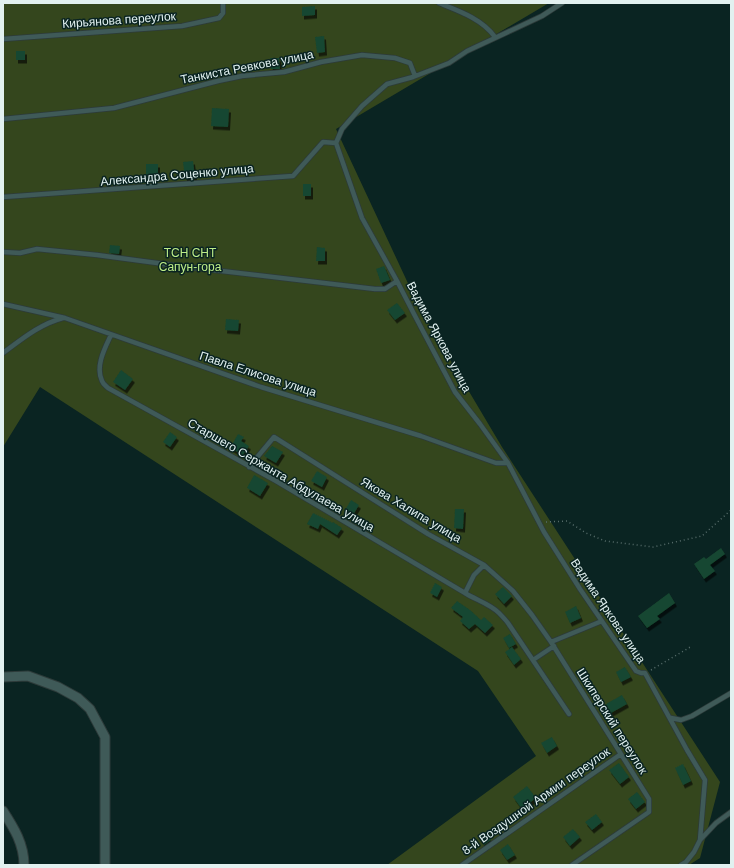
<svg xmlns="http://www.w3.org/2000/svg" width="734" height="868" viewBox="0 0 734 868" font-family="Arial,sans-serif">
<defs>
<filter id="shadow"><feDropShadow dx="2" dy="3.5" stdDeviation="0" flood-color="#0009"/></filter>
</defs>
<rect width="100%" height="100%" fill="#0a2422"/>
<!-- green -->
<path fill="#34461d" d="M3 3H549L336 129 420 309 502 447 720 782 700 858 689 865H387L536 756 478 671 40 387 3 447Z"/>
<!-- building -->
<path fill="#174630" filter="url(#shadow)" d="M315 6V15L302 16V7Z
M324 36 325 52 317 53 315 37Z
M16 51H25V60H16Z
M270 58H279L280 69H271Z
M212 108 229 109 228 127 211 126Z
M193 161 195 177 185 178 183 162Z
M146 164H158V175H146Z
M303 184H311V196H303Z
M110 245 120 246 119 254 109 253Z
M317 247 325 248V261H316Z
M384 266 390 280 381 283 376 269Z
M397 303 405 313 395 320 387 310Z
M226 319 239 320 238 331 225 330Z
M121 370 133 379 125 390 113 382Z
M170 432 177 437 170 447 163 442Z
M238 434 244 437 241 441 249 446 243 455 230 448Z
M272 446 283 452 276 463 264 456Z
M317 471 327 477 322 487 311 481Z
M254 475 268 483 260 496 247 488Z
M351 500 359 505 353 515 345 510Z
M455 509H464L463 529 454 528Z
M313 513 333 523V522L342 528 337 535 320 524 318 529 307 524Z
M721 548 725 554 710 565 715 571 704 579 694 564 704 557 706 559Z
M435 583 442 587 437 597 430 593Z
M503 587 512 596 504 604 495 594Z
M669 593 675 603 657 616 660 619 647 628 638 616Z
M457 601 470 610 481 620 484 617 493 625 485 633 475 624 469 629 460 621 463 617 451 608Z
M576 606 581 618 570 623 565 612Z
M510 634 516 644 509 648 503 638Z
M512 647 521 659 514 665 505 652Z
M625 667 631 677 621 682 616 672Z
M622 695 627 704 611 713 606 704Z
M552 737 557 746 547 753 541 743Z
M619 763 629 777 620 784 609 770Z
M683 764 691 781 683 785 675 768Z
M527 786 536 798 522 809 513 797Z
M637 792 645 802 636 809 628 799Z
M596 814 602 822 592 830 585 822Z
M573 829 580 837 570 846 563 837Z
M486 832 491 840 484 845 478 836Z
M508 844 515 855 507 860 500 850Z"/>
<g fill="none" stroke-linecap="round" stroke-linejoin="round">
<defs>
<path id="service" d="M439 3C459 11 482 19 495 37
M562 3 542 16 467 51 449 63 413 77 387 84 362 106 342 129 336 143 362 218 397 281 414 314 455 392 480 424 508 463 544 532 580 589 636 671 641 673H645L687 750 705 780 700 840 694 852 686 862 681 865
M3 39 182 26 219 18 223 13V3
M3 119 114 108 218 81 242 76 284 72 321 62 362 55 395 58 410 63 415 76
M3 197 293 176 323 142 336 143
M3 252 20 253 37 249 97 255 187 267 375 289H385L397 281
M3 304 65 318 261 387 421 436 496 463H508
M111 335C105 348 95 366 102 381 103 384 106 386 108 388L276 481 465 593 474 575 484 565
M3 353C22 339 40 324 63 318
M249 467 274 437 428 534 484 565 513 591 532 615 551 642 649 799V812L572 865
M465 593C476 600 490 604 499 613 503 617 507 621 510 626L569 714
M551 642 602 621
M533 660 554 646
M671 718 681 720 692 716 731 693
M700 840 716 823 731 812
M462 865 621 754"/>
<path id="minor" d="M3 677 28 676 58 687 78 698 90 709 105 737V865
M3 811C14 828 24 844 24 865"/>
</defs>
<!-- service casing -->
<use href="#service" stroke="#2d3b3a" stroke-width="6"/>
<!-- minor casing -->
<use href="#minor" stroke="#2d3b3a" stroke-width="11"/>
<!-- path -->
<path stroke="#576d6b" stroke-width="1.5" stroke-dasharray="1 3" stroke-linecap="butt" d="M546 522 567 521 586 533 605 541 653 547 702 536 731 510
M651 670 692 646"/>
<!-- service -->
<use href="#service" stroke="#3f5a58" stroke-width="4.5"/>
<!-- minor -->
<use href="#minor" stroke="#3f5a58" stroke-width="9"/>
</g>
<g text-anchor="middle" stroke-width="3" stroke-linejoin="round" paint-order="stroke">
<!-- street labels -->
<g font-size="12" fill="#e2f1f0" stroke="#0a2422">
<text transform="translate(119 20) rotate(-4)" y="4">Кирьянова переулок</text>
<text transform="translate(247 67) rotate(-11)" y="4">Танкиста Ревкова улица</text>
<text transform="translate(177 175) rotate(-5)" y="4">Александра Соценко улица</text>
<text transform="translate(439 337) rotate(62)" y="4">Вадима Яркова улица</text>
<text transform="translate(258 374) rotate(18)" y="4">Павла Елисова улица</text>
<text transform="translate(281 475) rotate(30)" y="4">Старшего Сержанта Абдулаева улица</text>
<text transform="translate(411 510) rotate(31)" y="4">Якова Халипа улица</text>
<text transform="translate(608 611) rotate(56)" y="4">Вадима Яркова улица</text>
<text transform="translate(612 721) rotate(58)" y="4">Шкиперский переулок</text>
<text transform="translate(536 801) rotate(-35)" y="4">8-й Воздушной Армии переулок</text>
</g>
<!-- park labels -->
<g font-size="12" fill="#beed88" stroke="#0a2422">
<text x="190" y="257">ТСН СНТ<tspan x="190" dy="14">Сапун-гора</tspan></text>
</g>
</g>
<!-- border -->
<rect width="734" height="868" fill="none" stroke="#e2f1f0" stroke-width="8"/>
</svg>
